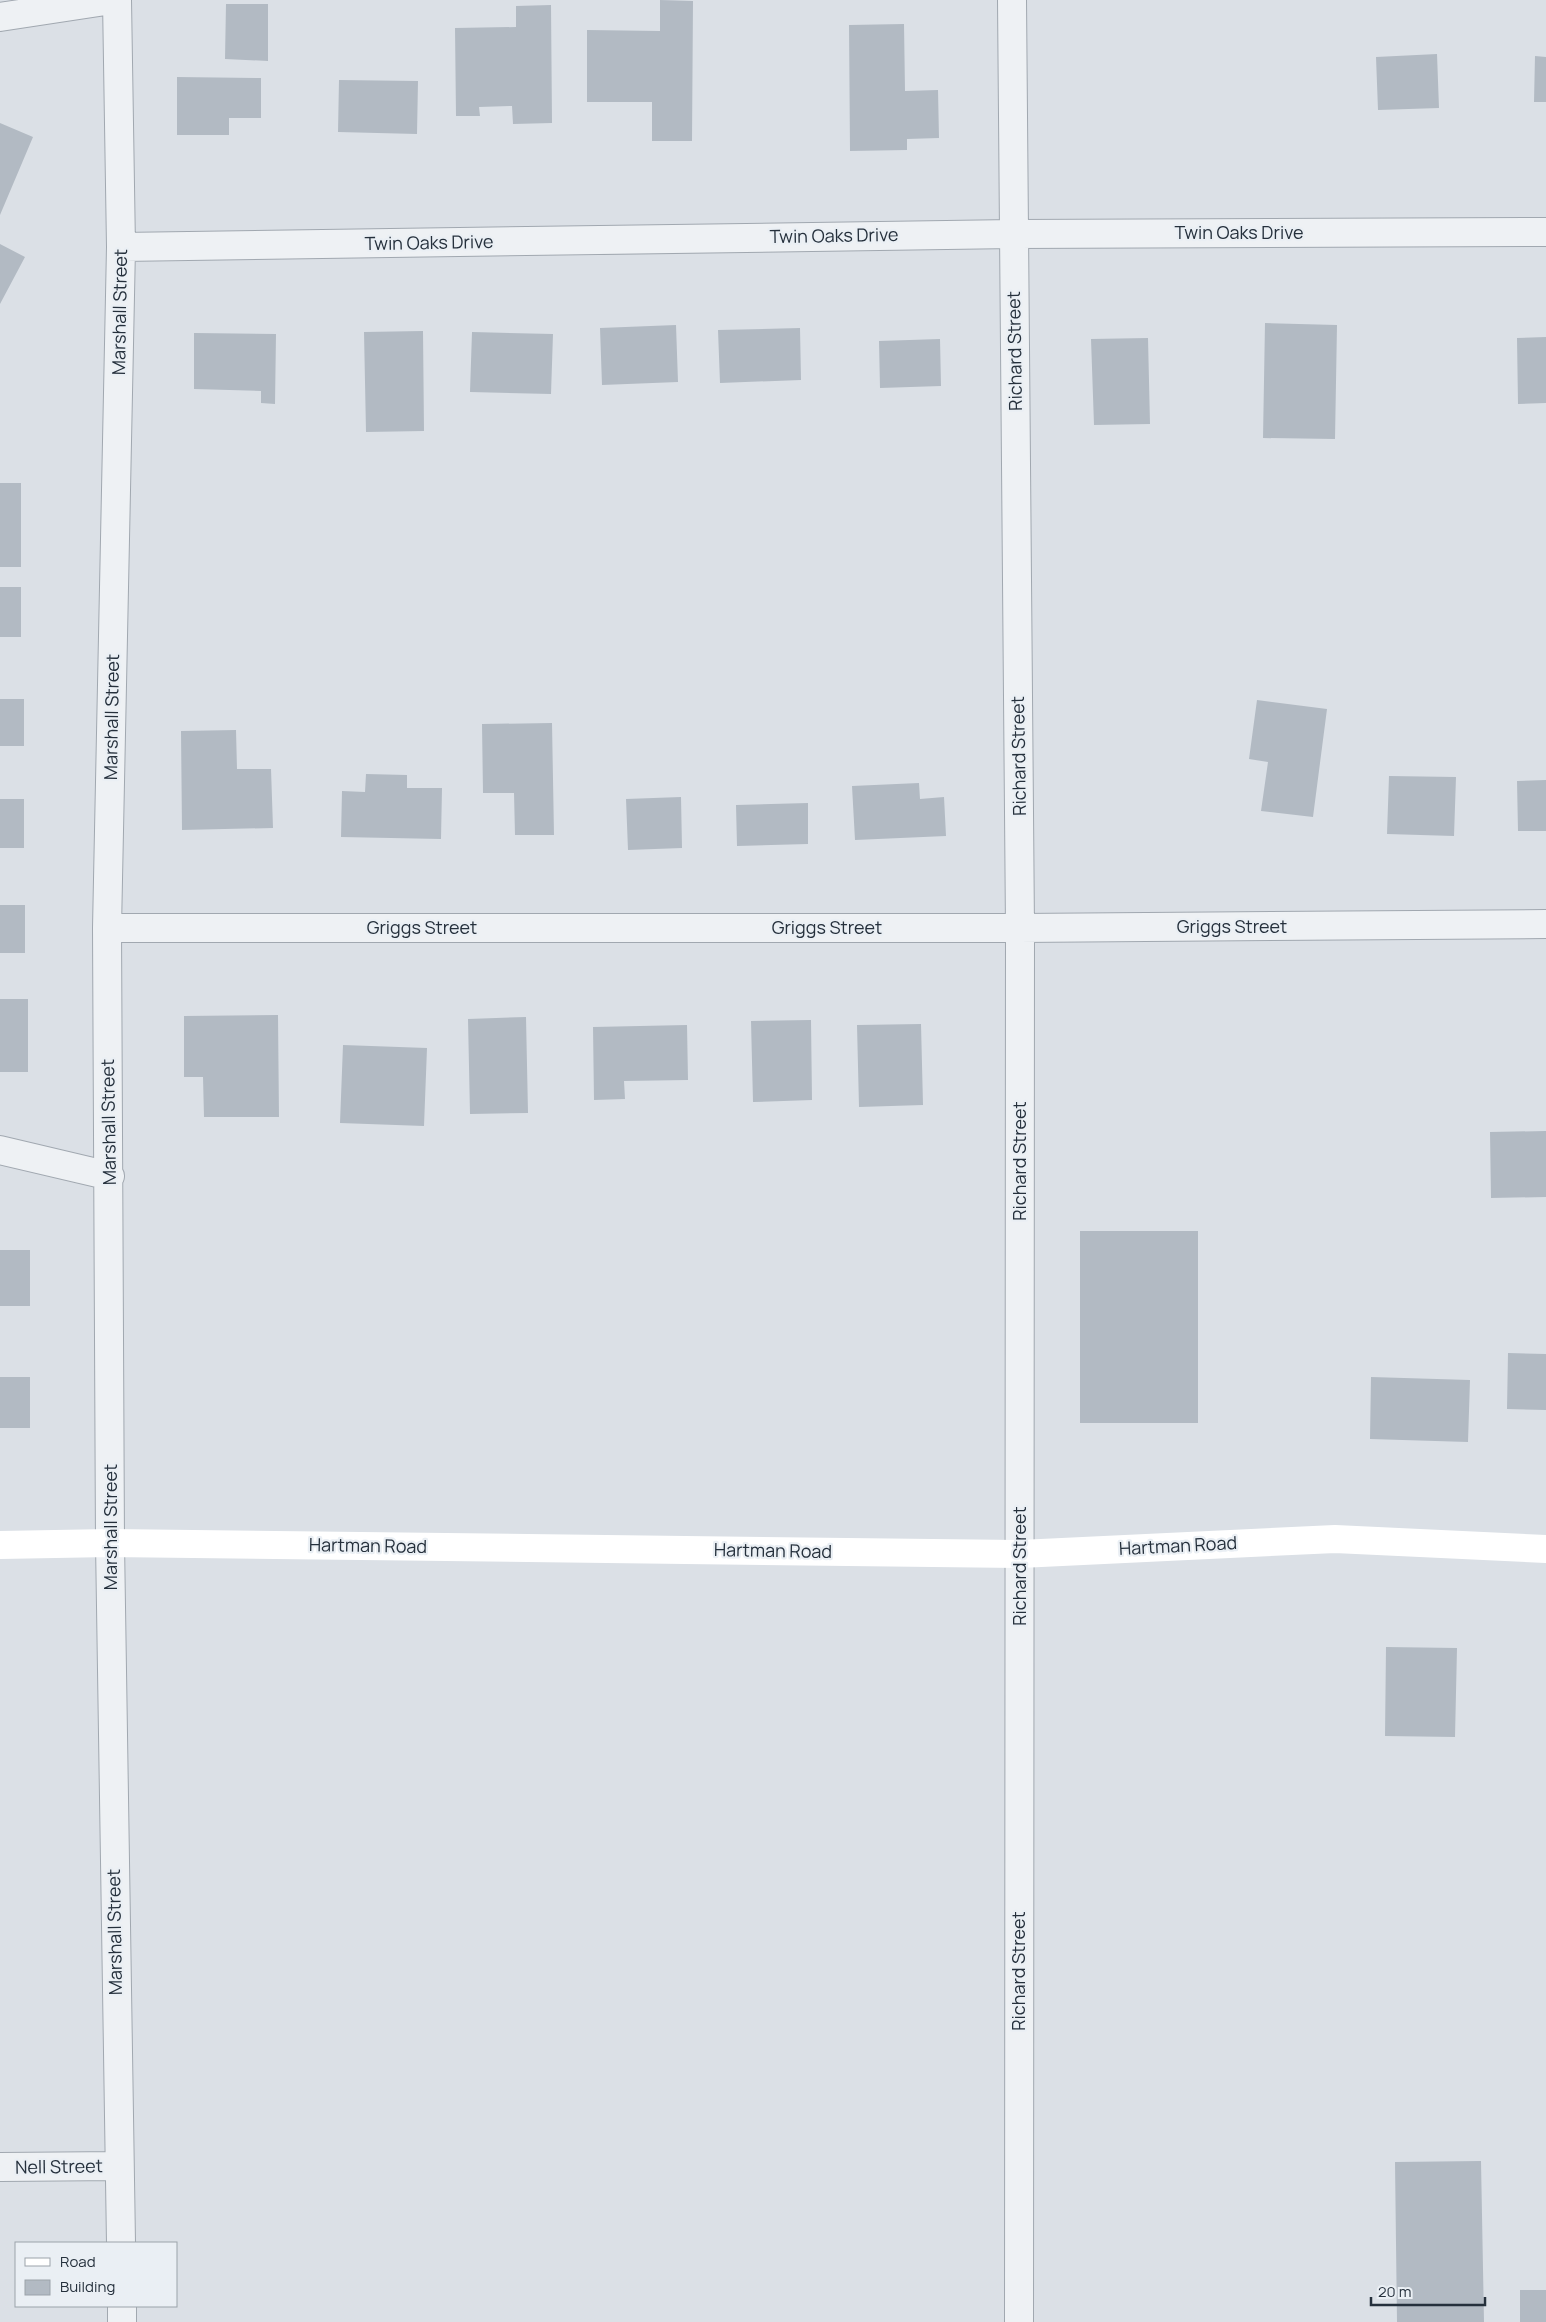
<svg xmlns="http://www.w3.org/2000/svg" width="1546" height="2322" viewBox="0 0 1546 2322" font-family="Manrope,sans-serif">
<rect width="100%" height="100%" fill="#dbe0e6"/>
<!-- building -->
<path fill="#b2bac3" d="M660 0 693 1 692 141H652V102H587V30L660 31Z
M226 4H268V61L225 59Z
M551 5 552 123 513 124 512 106 479 107 480 116H456L455 28 516 27V6Z
M904 24 905 91 938 90 939 138 907 139V150L850 151 849 25Z
M1437 54 1439 108 1378 110 1376 57Z
M1535 56 1546 57V102H1534Z
M177 77 261 78V118H229V135H177Z
M339 80 418 81 417 134 338 132Z
M0 123 33 137 0 215Z
M0 244 25 257 0 304Z
M1265 323 1337 325 1335 439 1263 438Z
M676 325 678 382 602 385 600 328Z
M800 328 801 380 720 383 718 330Z
M423 331 424 431 366 432 364 332Z
M472 332 553 334 551 394 470 392Z
M194 333 276 334 275 404 261 403V391L194 389Z
M1546 337V403L1518 404 1517 338Z
M1148 338 1150 424 1094 425 1091 339Z
M940 339 941 386 880 388 879 341Z
M0 483H21V567H0Z
M0 587H21V637H0Z
M0 699H24V746H0Z
M1257 700 1327 709 1313 817 1261 811 1268 762 1249 759Z
M552 723 554 835H515L514 793H483L482 724Z
M236 730 237 769H271L273 828 182 830 181 731Z
M366 774 407 775V788H442L441 839 341 837 342 791 365 792Z
M1389 776 1456 777 1454 836 1387 834Z
M1546 780V831H1518L1517 781Z
M919 783 920 799 944 797 946 836 855 840 852 786Z
M681 797 682 848 628 850 626 799Z
M0 799H24V848H0Z
M808 803V844L737 846 736 805Z
M0 905H25V953H0Z
M0 999H28V1072H0Z
M278 1015 279 1117H204L203 1077H184V1016Z
M526 1017 528 1113 470 1114 468 1019Z
M811 1020 812 1100 753 1102 751 1021Z
M921 1024 923 1105 859 1107 857 1025Z
M687 1025 688 1080 624 1081 625 1099 594 1100 593 1027Z
M343 1045 427 1048 424 1126 340 1123Z
M1546 1131V1197L1491 1198 1490 1132Z
M1080 1231H1198V1423H1080Z
M0 1250H30V1306H0Z
M1508 1353 1546 1354V1410L1507 1409Z
M0 1377H30V1428H0Z
M1371 1377 1470 1380 1468 1442 1370 1439Z
M1386 1647 1457 1648 1455 1737 1385 1736Z
M1481 2161 1484 2322H1397L1395 2162Z
M1520 2290H1546V2322H1520Z"/>
<g fill="none" stroke-linecap="round" stroke-linejoin="round">
<defs>
<path id="street" d="M117 0 121 247 107 928 110 1543 121 2243
M1012 0 1020 928 1019 2322
M0 17 112 0
M121 247 1013 234 1546 232
M107 928H1020L1546 924
M0 1150 110 1176
M0 2167 119 2166
M122 2306V2322"/>
</defs>
<!-- street casing -->
<use href="#street" stroke="#a1a8b0" stroke-width="30"/>
<!-- street -->
<use href="#street" stroke="#eef1f4" stroke-width="28"/>
<!-- secondary -->
<path stroke="#fff" stroke-width="28" d="M0 1545 110 1543 1020 1554 1335 1539 1546 1549"/>
</g>
<g text-anchor="middle" stroke-width="4.5" stroke-linejoin="round" paint-order="stroke">
<!-- street labels -->
<g font-size="18" fill="#25303c" stroke="#eaeff4">
<text x="1239" y="239">Twin Oaks Drive</text>
<text transform="translate(834 236) rotate(-1)" y="6">Twin Oaks Drive</text>
<text transform="translate(429 243) rotate(-1)" y="6">Twin Oaks Drive</text>
<text transform="translate(120 312) rotate(-89)" y="6">Marshall Street</text>
<text transform="translate(1015 351) rotate(-91)" y="6">Richard Street</text>
<text transform="translate(112 717) rotate(-89)" y="6">Marshall Street</text>
<text transform="translate(1019 756) rotate(-91)" y="6">Richard Street</text>
<text x="1232" y="933">Griggs Street</text>
<text x="422" y="934">Griggs Street</text>
<text x="827" y="934">Griggs Street</text>
<text transform="translate(109 1122) rotate(-91)" y="6">Marshall Street</text>
<text transform="translate(1020 1161) rotate(-90)" y="6">Richard Street</text>
<text transform="translate(111 1527) rotate(-90)" y="6">Marshall Street</text>
<text transform="translate(368 1546) rotate(1)" y="6">Hartman Road</text>
<text transform="translate(1178 1546) rotate(-3)" y="6">Hartman Road</text>
<text transform="translate(773 1551) rotate(1)" y="6">Hartman Road</text>
<text transform="translate(1020 1566) rotate(-90)" y="6">Richard Street</text>
<text transform="translate(115 1932) rotate(-91)" y="6">Marshall Street</text>
<text transform="translate(1019 1971) rotate(-90)" y="6">Richard Street</text>
<text transform="translate(59 2167) rotate(-1)" y="6">Nell Street</text>
</g>
</g>
<!-- legend -->
<rect x="15" y="2242" width="162" height="65" fill="#eaeff4" stroke="#9ba3aa"/>
<rect x="25" y="2258" width="25" height="8" fill="#ffffff" stroke="#9ba3aa"/>
<text x="60" y="2267" font-size="15" fill="#25303c">Road</text>
<rect x="25" y="2280" width="25" height="15" fill="#b2bac3" stroke="#9ba3aa"/>
<text x="60" y="2292" font-size="15" fill="#25303c">Building</text>
<!-- scale -->
<path d="M1371 2297v8h114v-8" fill="none" stroke="#25303c" stroke-width="2.5"/>
<text x="1378" y="2297" font-size="15" fill="#25303c" stroke="#eaeff4" stroke-width="4" paint-order="stroke">20 m</text>
</svg>
